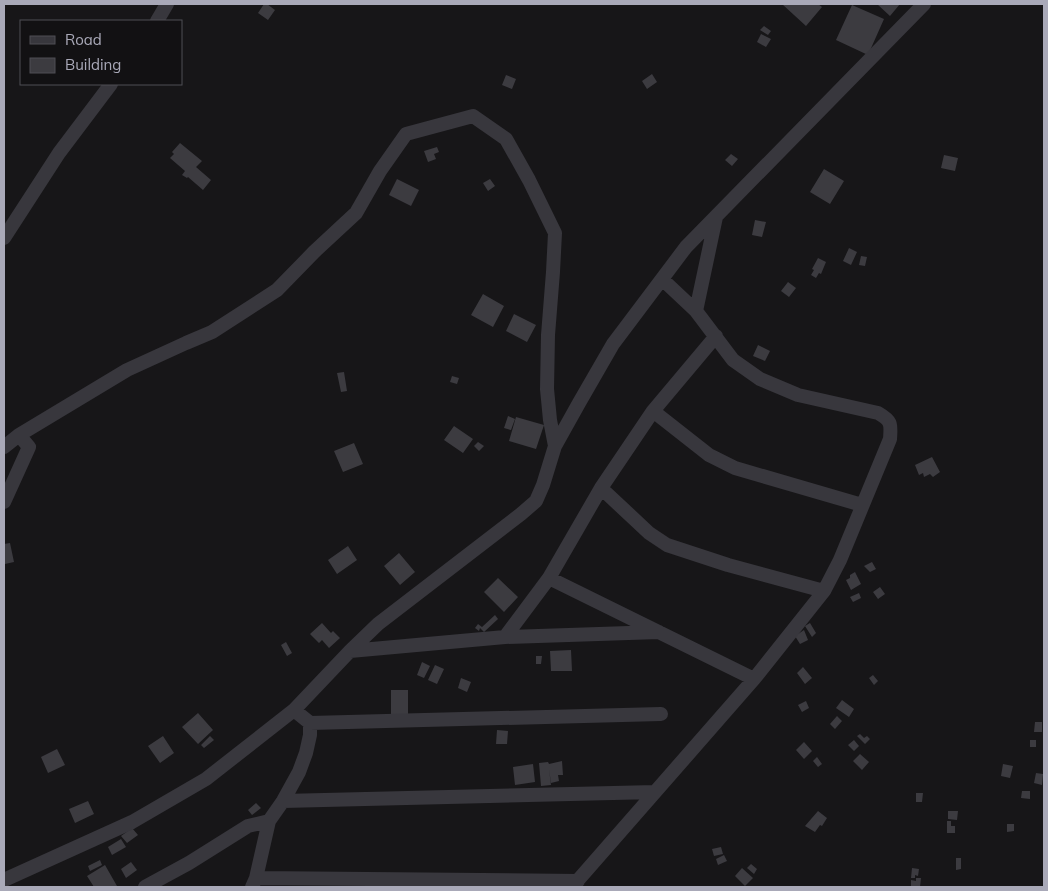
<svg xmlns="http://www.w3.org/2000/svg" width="1048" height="891" viewBox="0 0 1048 891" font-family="Mulish,sans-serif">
<rect width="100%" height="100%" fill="#171618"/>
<!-- building -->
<path fill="#3c3b40" d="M264 4H267L275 10 268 20 258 13Z
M782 4H818L822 7 806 26Z
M877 4H900L890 16Z
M852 5 884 19 868 55 836 40Z
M764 26 771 31 768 35 760 30Z
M761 34 771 39 766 47 757 42Z
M652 74 657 82 647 89 642 81Z
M506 75 516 79 512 89 502 85Z
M180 143 202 161 196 167 211 180 203 190 188 177 187 178 182 175 185 171 170 158 174 154 172 152Z
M437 147 439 152 434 154 436 159 428 162 424 151Z
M731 154 738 159 732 166 725 160Z
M944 155 958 158 955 171 941 168Z
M824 169 844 181 830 204 810 192Z
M397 179 419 190 411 206 389 195Z
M490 179 495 186 488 191 483 183Z
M755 220 766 222 762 237 752 235Z
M849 248 857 252 851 265 843 261Z
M861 256 867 257 865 266 859 265Z
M818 258 826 262 821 274 819 273 816 278 811 275 814 270 812 269Z
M788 282 796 288 789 297 781 291Z
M483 294 504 306 493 327 471 315Z
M514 314 536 325 527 342 506 331Z
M758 345 770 351 765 361 753 356Z
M344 372 347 391 341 392 337 373Z
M452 376 459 378 457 384 450 382Z
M508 416 515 419 511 430 504 428Z
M516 417 544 425 536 449 509 441Z
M454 426 473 439 463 453 444 440Z
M478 442 484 446 479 451 474 446Z
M354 443 363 464 343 472 334 451Z
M932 457 940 472 933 477 930 474 924 477 923 473 919 475 915 465Z
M10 543 14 562 5 564 4 544Z
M348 546 357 560 337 574 328 560Z
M399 553 415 572 400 585 384 566Z
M872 562 876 569 870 572 864 566Z
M855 572 861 584 851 590 846 580 850 578V575Z
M498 578 518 597 504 612 484 592Z
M880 587 885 594 878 599 873 592Z
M859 593 861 598 853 602 850 597Z
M495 615 498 619 484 632 480 628 479 631 475 628 478 624 482 627Z
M322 623 331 633 333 631 340 638 329 648 322 640 319 643 310 634Z
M810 623 816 633 812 637 805 626Z
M804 630 808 640 800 644 795 636Z
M286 642 292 653 287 656 281 645Z
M571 650 572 671H551L550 651Z
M536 656H542L541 664H536Z
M422 662 430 666 424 678 417 675Z
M435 665 444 669 437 684 428 680Z
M803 667 812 678 805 684 797 673Z
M873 675 878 681 874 685 869 678Z
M461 678 471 682 467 692 458 688Z
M391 690H408V714H391Z
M842 700 854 709 849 717 836 708Z
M806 701 809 708 802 712 798 705Z
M198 713 213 730 198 744 182 727Z
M837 716 842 721 835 729 830 724Z
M1035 722H1042V732H1034Z
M497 730 508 731 507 744H496Z
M860 734 864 738 867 736 870 739 865 744 857 736Z
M163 736 174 753 160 763 148 746Z
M210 736 214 740 204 748 201 745Z
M854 740 859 746 854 751 848 745Z
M1030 740H1036V747H1030Z
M804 742 812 751 804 759 796 750Z
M57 749 65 765 48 773 41 757Z
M860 754 869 762 862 770 853 761Z
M817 757 822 764 818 767 813 761Z
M562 761 563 775H558L559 781 551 783 549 769 551 785 541 786 539 763 548 762 549 764Z
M533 764 535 782 515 785 513 767Z
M1003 764 1013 766 1010 778 1001 776Z
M1036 773 1043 774 1042 785 1034 783Z
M1022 791H1030V799L1021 798Z
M916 793H923L922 802H916Z
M88 801 94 814 75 823 69 809Z
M256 803 261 808 252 815 248 810Z
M818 811 827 818 822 826 820 825 815 832 805 826Z
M948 811H958L957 820 948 819Z
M947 821H951V826H955V833H947Z
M1007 824H1014V831L1007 832Z
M132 828 138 835 127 843 121 836Z
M121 839 126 847 112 855 108 847Z
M721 847 723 854 714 856 712 849Z
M724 855 727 861 718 865 716 859Z
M956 858H961V869L956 870Z
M100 860 102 865 90 871 88 866Z
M131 862 137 870 126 878 121 869Z
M751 864 757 869 754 874 747 868Z
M105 865 117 886 115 887H94L87 876Z
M742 868 753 878 745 886 735 876Z
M912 868 919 869 918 876 915 875V878H911Z
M916 878H921L920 887H911V880L916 881Z"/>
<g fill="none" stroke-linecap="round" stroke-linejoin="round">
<!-- minor -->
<path stroke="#38373d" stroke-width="14" d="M157 21 167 4
M4 238 59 153 111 84
M696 311 716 217
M653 411 709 455 735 468 862 505
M4 447 19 435 127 370 186 343 212 332 277 290 314 252 356 213 380 171 406 134 473 116 506 139 529 180 555 233 553 272 548 335 547 389 550 420 555 446
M601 488 649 533 667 545 728 565 824 591
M4 502 29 447 19 435
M549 578 754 679
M505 637 549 578 601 488 653 411 716 336
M350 651 505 637 659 632
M310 723 661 714
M283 801 655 792
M256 878 578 881
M4 880 132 822 206 779 294 710 350 651 378 624 521 514 536 501 543 485 555 446 579 403 613 344 686 247 924 4
M145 887 189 863 248 826 269 821
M252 887 256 878 269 821 283 801 299 772 306 753 310 735V723L294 710
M572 887 754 679 824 591 840 560 890 439C891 424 892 421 878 413L798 395 760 379 733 360 696 311 662 279"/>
</g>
<!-- border -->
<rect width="1048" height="891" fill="none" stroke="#a9a9b8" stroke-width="10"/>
<!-- legend -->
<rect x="20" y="20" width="162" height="65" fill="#121113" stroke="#4e4e55"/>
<rect x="30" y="36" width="25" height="8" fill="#38373d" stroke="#4e4e55"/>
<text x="65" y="45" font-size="15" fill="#a9a9b8">Road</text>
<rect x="30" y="58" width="25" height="15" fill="#3c3b40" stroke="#4e4e55"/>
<text x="65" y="70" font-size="15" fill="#a9a9b8">Building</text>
</svg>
